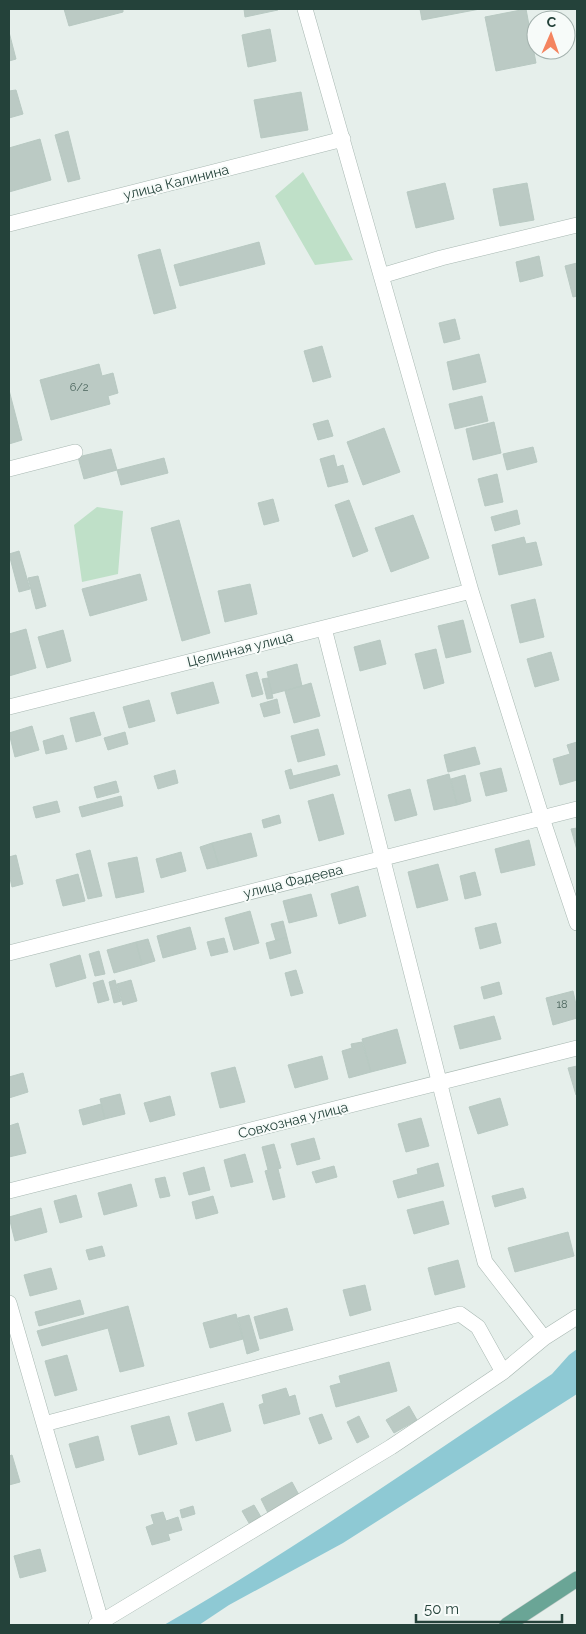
<svg xmlns="http://www.w3.org/2000/svg" width="586" height="1634" viewBox="0 0 586 1634" font-family="Raleway,sans-serif">
<rect width="100%" height="100%" fill="#e6efeb"/>
<!-- green -->
<path fill="#bfe0c8" d="M303 172 353 260 315 265 275 196Z
M97 507 123 511 118 574 82 582 74 525Z"/>
<!-- water -->
<path fill="#8ec9d4" d="M577 1349V1394L343 1543 229 1605 199 1625H164C297 1548 424 1459 552 1374L569 1355Z"/>
<!-- building -->
<path fill="#bbcac4" stroke="#b8c9c2" d="M64 9H123V12L69 26Z
M244 9H278V10L245 17Z
M420 9H480L422 20Z
M526 9 536 63 496 71 485 17Z
M270 29 276 61 248 67 242 35Z
M9 32 16 59 9 61Z
M16 90 23 114 9 118V91Z
M301 92 308 130 261 138 254 100Z
M68 131 80 179 68 182 55 135Z
M40 139 51 180 9 192V148Z
M445 183 454 219 416 228 407 192Z
M527 183 534 220 500 226 493 189Z
M259 242 265 264 180 286 174 265Z
M160 249 176 308 154 314 138 255Z
M539 256 543 276 520 282 516 262Z
M577 263V296L573 297 565 266Z
M455 319 460 339 444 343 439 323Z
M322 346 331 377 313 382 304 351Z
M479 354 486 382 453 390 447 362Z
M99 364 102 376 113 373 118 393 108 396 110 404 51 420 40 380Z
M9 390 22 440 9 444Z
M482 396 488 421 455 429 449 404Z
M328 420 333 436 318 440 313 424Z
M494 422 501 453 473 460 466 429Z
M384 428 400 472 363 485 347 442Z
M533 447 537 462 507 470 503 454Z
M111 449 117 470 84 479 78 457Z
M334 455 337 467 343 465 348 482 328 487 320 459Z
M164 458 168 473 121 485 117 470Z
M497 474 503 502 485 506 478 479Z
M273 499 279 521 264 525 258 503Z
M349 500 368 551 353 557 335 505Z
M517 510 520 524 495 531 491 517Z
M413 515 429 558 391 572 375 528Z
M179 520 210 633 182 641 151 528Z
M524 537 526 544 536 542 542 565 499 575 492 545Z
M19 551 30 589 19 592 9 554Z
M140 574 147 600 90 616 82 589Z
M38 576 46 606 36 609 28 578Z
M250 584 257 614 225 622 218 591Z
M535 599 544 637 520 643 511 605Z
M463 620 471 652 446 658 438 626Z
M26 629 36 668 9 676V634Z
M63 630 71 661 47 668 38 637Z
M380 640 386 664 360 671 354 647Z
M436 649 444 683 424 689 415 654Z
M551 652 559 680 535 687 527 659Z
M297 664 302 686 272 694 267 672Z
M257 672 263 694 252 697 246 675Z
M268 678 273 698 267 699 262 679Z
M213 682 219 703 177 714 171 693Z
M311 683 320 716 294 723 285 691Z
M277 699 280 713 264 717 260 704Z
M149 700 155 721 129 728 123 707Z
M94 712 101 735 76 742 70 718Z
M32 726 39 750 15 757 9 733Z
M318 729 325 755 298 762 291 736Z
M125 732 128 744 108 750 104 738Z
M63 735 67 749 46 754 43 741Z
M577 742V780L560 785 553 759 570 754 567 745Z
M475 747 480 764 448 772 444 755Z
M337 765 340 775 290 789 285 771 291 769 293 776Z
M501 768 507 791 486 796 480 773Z
M175 770 178 783 158 789 154 776Z
M449 774 457 805 434 810 427 780Z
M465 775 471 801 457 805 451 779Z
M116 781 119 792 97 798 94 787Z
M410 789 417 815 395 821 388 795Z
M333 794 344 834 319 841 308 801Z
M121 796 123 806 82 817 79 807Z
M57 801 60 812 36 818 33 807Z
M279 815 281 823 264 828 262 820Z
M577 828V850L571 829Z
M251 833 257 856 219 866 212 843Z
M529 840 535 865 501 873 495 849Z
M212 843 219 866 207 869 200 847Z
M90 850 102 896 88 899 76 854Z
M181 852 186 871 161 878 156 859Z
M16 855 23 884 12 887 9 874V857Z
M137 857 144 892 116 898 108 863Z
M438 864 448 900 417 908 408 872Z
M475 872 481 895 465 899 460 876Z
M78 874 85 901 63 906 56 880Z
M358 886 366 916 339 924 331 894Z
M311 894 317 916 289 923 283 901Z
M250 911 259 943 234 950 225 918Z
M283 921 287 937 276 941 271 924Z
M496 923 501 943 480 949 475 928Z
M190 927 196 949 163 958 157 936Z
M287 937 291 953 270 959 266 943Z
M224 938 228 952 211 956 207 942Z
M148 939 155 961 142 965 136 942Z
M136 942 142 965 114 973 107 950Z
M99 951 105 974 95 976 89 954Z
M80 955 86 978 56 987 50 964Z
M296 970 303 993 291 996 285 973Z
M103 980 109 1000 98 1003 93 983Z
M115 980 121 1001 114 1003 109 982Z
M131 980 137 1001 123 1005 117 984Z
M499 982 502 994 484 999 481 987Z
M573 991 577 1009V1018L553 1025 546 998Z
M494 1016 501 1039 460 1049 454 1026Z
M397 1029 406 1063 371 1072 362 1039Z
M362 1042 371 1072 349 1078 342 1051 352 1048 351 1044Z
M322 1056 328 1079 295 1088 288 1065Z
M577 1066V1095H576L568 1068Z
M235 1067 245 1102 220 1108 211 1073Z
M23 1073 28 1092 9 1098V1077Z
M120 1094 125 1114 105 1119 100 1099Z
M170 1096 175 1115 150 1122 144 1103Z
M500 1098 508 1125 478 1134 469 1107Z
M101 1104 105 1119 83 1125 79 1110Z
M421 1118 429 1146 406 1152 398 1124Z
M18 1123 26 1153 9 1157V1126Z
M314 1138 320 1159 297 1165 291 1144Z
M274 1144 281 1168 278 1169 285 1197 273 1200 265 1171 268 1170 262 1147Z
M245 1154 253 1182 231 1187 224 1160Z
M438 1163 444 1186 398 1198 393 1181 418 1174 417 1169Z
M334 1166 337 1177 316 1183 312 1172Z
M204 1167 210 1190 189 1195 183 1173Z
M165 1177 170 1196 160 1198 155 1179Z
M131 1184 137 1206 104 1215 98 1193Z
M523 1188 526 1198 495 1207 492 1196Z
M76 1195 82 1217 60 1223 54 1201Z
M213 1196 218 1213 196 1219 192 1202Z
M443 1201 449 1224 414 1234 407 1210Z
M41 1208 47 1232 15 1241 9 1217Z
M568 1232 574 1256 515 1272 508 1248Z
M102 1246 105 1256 89 1260 86 1250Z
M458 1260 465 1287 435 1295 428 1268Z
M51 1268 57 1289 30 1296 24 1275Z
M365 1285 371 1310 350 1316 343 1290Z
M80 1300 84 1314 39 1326 35 1312Z
M128 1306 144 1366 120 1372 108 1328 42 1346 37 1331Z
M287 1308 293 1330 260 1339 254 1317Z
M236 1314 243 1339 210 1348 203 1323Z
M249 1315 259 1350 247 1354 238 1318Z
M67 1355 77 1390 55 1396 45 1361Z
M389 1362 397 1391 336 1407 330 1386 341 1383 339 1376Z
M286 1388 289 1397 295 1395 300 1414 264 1424 259 1405 264 1403 262 1395Z
M223 1403 231 1431 196 1441 188 1413Z
M409 1406 417 1420 394 1433 386 1420Z
M322 1414 332 1439 319 1444 309 1418Z
M169 1416 177 1444 139 1455 131 1426Z
M359 1416 369 1437 357 1443 347 1422Z
M98 1436 104 1460 76 1468 69 1444Z
M12 1455 20 1482 9 1485V1456Z
M292 1482 299 1495 268 1513 261 1499Z
M254 1505 261 1517 249 1523 242 1511Z
M193 1506 195 1514 182 1518 180 1510Z
M163 1512 166 1521 178 1517 182 1530 168 1534 170 1540 152 1545 146 1527 154 1524 151 1515Z
M40 1549 46 1571 20 1578 14 1556Z"/>
<g fill="none" stroke-linecap="round" stroke-linejoin="round">
<defs>
<path id="minor" d="M305 9 471 591 542 818 577 923
M9 224 343 139
M381 276 441 258 577 225
M9 469 75 452
M324 628 485 1262 544 1338
M9 707 471 591
M9 953 577 809
M9 1191 577 1048
M9 1303 101 1621
M44 1424 460 1314 478 1327 503 1372
M96 1625 391 1447 503 1372 544 1338 577 1317"/>
<path id="major" d="M507 1625 577 1579"/>
</defs>
<!-- minor casing -->
<use href="#minor" stroke="#a8b8b2" stroke-width="16"/>
<!-- major casing -->
<use href="#major" stroke="#c2cac8" stroke-width="16"/>
<!-- minor -->
<use href="#minor" stroke="#fff" stroke-width="15"/>
<!-- major -->
<use href="#major" stroke="#6aa596" stroke-width="15"/>
</g>
<g text-anchor="middle" stroke-width="4" stroke-linejoin="round" paint-order="stroke">
<!-- number labels -->
<g font-size="11" fill="#4a645c">
<text x="79" y="391">6/2</text>
<text x="562" y="1008">18</text>
</g>
<!-- street labels -->
<g font-size="14" fill="#24423a" stroke="#f7fbf9">
<text transform="translate(176 182) rotate(-14)" y="5">улица Калинина</text>
<text transform="translate(240 649) rotate(-14)" y="5">Целинная улица</text>
<text transform="translate(293 881) rotate(-14)" y="5">улица Фадеева</text>
<text transform="translate(293 1120) rotate(-14)" y="5">Совхозная улица</text>
</g>
</g>
<!-- border -->
<rect width="586" height="1634" fill="none" stroke="#24423a" stroke-width="20"/>
<!-- north arrow -->
<g transform="translate(551 35) rotate(2)"><circle r="24" fill="#f7fbf9" stroke="#a3b1ad"/>
<path d="M0-4L9 19L0 12L-9 19Z" fill="#f4845f"/>
<text y="-8" font-size="14" font-weight="bold" text-anchor="middle" fill="#24423a">С</text>
</g>
<!-- scale -->
<path d="M416 1614v8h146v-8" fill="none" stroke="#24423a" stroke-width="2.5"/>
<text x="424" y="1614" font-size="15" fill="#24423a" stroke="#f7fbf9" stroke-width="4" paint-order="stroke">50 m</text>
</svg>
